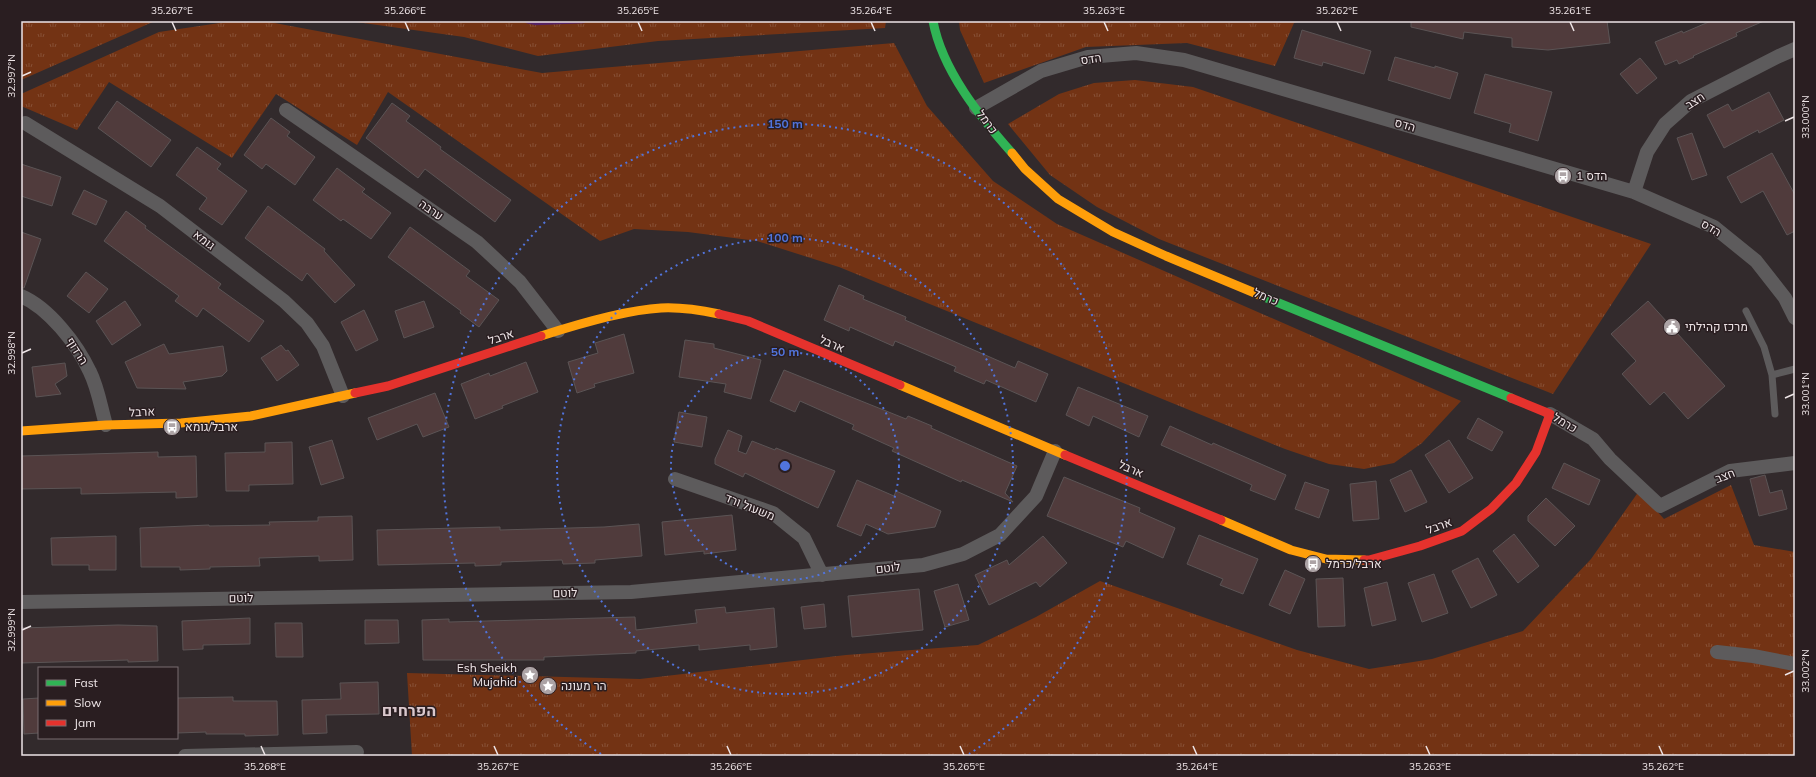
<svg xmlns="http://www.w3.org/2000/svg" width="1816" height="777" viewBox="0 0 1816 777" font-family="Mulish,Heebo,sans-serif">
<defs>
<pattern id="grass-tufts" width="24" height="20" patternUnits="userSpaceOnUse"><rect width="24" height="20" fill="#733314"/><path d="M3 7l-1-3M5 7V3M7 7l1-3M15 17l-1-3M17 17v-4M19 17l1-3" fill="none" stroke="#875036"/></pattern>
</defs>
<rect width="100%" height="100%" fill="#322a2c"/>
<!-- grass -->
<path fill="url(#grass-tufts)" d="M21 21H155L21 80Z
M233 21H264L542 73 894 43 927 106 993 181 1057 224 1461 401 1422 443 1394 463 1364 469 1329 464 1285 449 839 267 757 241 688 232 634 229 600 241 388 92 357 145 276 94 232 158 109 82 77 130 21 106V94L159 32Z
M349 21H886L885 28 658 41 538 56 464 37Z
M959 21H1300L1294 23 1275 66 1187 43 1086 47 984 83 960 30Z
M1135 80 1193 87 1651 244 1553 394 1159 239 1097 207 1050 175 1008 124 1059 94 1094 83Z
M1731 485 1754 545 1795 552V756H1649L1582 754 1577 756H412L407 673 640 679 846 655 978 645 1036 617 1100 581 1297 650 1369 669 1432 659 1523 631 1591 559 1639 491 1664 519Z"/>
<g fill="none" stroke-linecap="round" stroke-linejoin="round">
<!-- stream -->
<path stroke="#552364" stroke-width="4.5" d="M527 21 536 23 583 21"/>
</g>
<!-- building -->
<path fill="#503b3c" stroke="#5b5455" d="M1411 21H1607L1610 43 1548 50 1512 47V38L1464 32 1463 39 1411 27Z
M1711 21H1764L1736 33 1737 36 1693 56 1694 57 1679 64 1677 60 1665 65 1655 42 1682 31 1683 33Z
M1302 30 1371 51 1364 74 1323 62 1322 66 1294 58Z
M1395 57 1435 68V66L1458 73 1450 99 1388 80Z
M1640 58 1657 78 1637 94 1620 74Z
M1485 74 1552 92 1538 141 1509 132 1511 124 1474 113Z
M1769 92 1784 120 1759 133 1758 130 1724 148 1707 115 1728 104 1732 111Z
M117 101 171 140 151 167 98 128Z
M392 103 410 116 406 121 441 147 440 149 511 200 495 222 425 169 418 178 366 138Z
M271 118 290 132 287 136 315 157 295 185 266 164 262 169 244 155Z
M1692 133 1707 175 1692 180 1677 138Z
M197 147 221 164 217 169 247 191 222 225 199 209 207 198 176 175Z
M1772 153 1795 195V231L1787 235 1763 191 1741 203 1727 177Z
M21 164 61 177 52 206 21 196Z
M337 168 365 189 362 192 391 213 371 239 343 219 341 221 313 200Z
M84 190 107 201 96 225 72 214Z
M268 206 325 249 324 251 355 285 335 303 307 273 302 281 245 238Z
M126 211 146 226 145 228 221 284 218 288 264 321 249 342 203 308 197 317 175 301 179 296 104 241Z
M410 227 470 271 466 276 499 300 479 327 460 313 461 311 388 257Z
M21 232 41 239 24 288H21Z
M86 272 108 289 89 313 67 296Z
M839 285 864 296 863 299 906 317 905 320 1015 368 1018 361 1048 374 1036 402 986 380 984 384 954 371 956 367 895 341 893 346 850 327 849 331 824 320Z
M125 301 141 325 112 345 96 321Z
M424 301 434 327 404 338 395 311Z
M1648 301 1725 386 1688 419 1664 392 1650 405 1622 374 1636 361 1611 334Z
M364 310 378 340 356 351 341 322Z
M624 334 634 373 594 384 595 387 577 393 568 362 598 353 595 343Z
M685 340 714 344V348L761 360 751 399 724 392 726 384 679 377Z
M164 344 169 354 223 346 227 371 222 376 183 382 186 389 137 388 125 362Z
M281 345 286 351 288 350 299 365 277 381 261 358Z
M526 362 538 392 502 406 503 408 475 419 461 384 489 373 490 376Z
M65 363 67 376 55 384 61 394 36 397 32 367Z
M784 370 906 419 908 416 932 426 931 428 1017 466 1005 493 1013 502 962 480 961 482 892 451 894 448 852 429 854 425 800 401 795 412 770 401Z
M1078 387 1148 416 1139 437 1093 416 1089 426 1066 415Z
M435 393 449 427 423 437 417 424 377 440 368 418Z
M679 412 707 417 702 447 674 442Z
M1478 418 1503 432 1492 451 1467 438Z
M1170 426 1212 445 1213 443 1286 475 1275 500 1250 490 1252 485 1161 445Z
M728 430 742 436 738 451 746 454 752 441 775 450 776 448 835 471 818 508 745 473 743 477 715 464V459Z
M332 440 344 478 321 485 309 447Z
M1449 440 1473 478 1449 493 1425 455Z
M292 442 293 484 249 485V491H226L225 453 265 452V443Z
M158 452V457L196 456 197 497 176 498V492L81 494V488L21 489V456Z
M1564 463 1600 480 1589 505 1552 488Z
M1411 470 1427 502 1405 512 1390 480Z
M1765 475 1770 493 1782 490 1787 509 1759 516 1750 479Z
M1064 477 1140 508 1139 512 1175 528 1163 558 1126 541 1123 547 1047 516Z
M857 480 894 496 896 491 941 511 935 527 888 534 866 524 861 536 837 526Z
M1376 481 1379 519 1353 521 1350 484Z
M1305 482 1329 490 1319 518 1295 509Z
M1546 498 1575 526 1555 546 1528 521V516Z
M732 515 736 550 704 554V551L665 555 662 522Z
M352 516 353 560 319 561V556L259 558 260 566 210 567V569L180 570V567H141L140 528 209 525V526L270 525 269 522 318 521V517Z
M639 524 642 556 595 560V563L563 564 562 560 501 562V565L475 566V563L378 565 377 530 500 527V530L604 527Z
M1514 534 1539 566 1518 583 1493 551Z
M1199 535 1258 559 1243 594 1220 585 1223 579 1187 564Z
M116 536V570H89V565H52L51 538Z
M1043 536 1067 563 1040 587 1036 582 989 605 975 575 1007 560 1009 565Z
M1478 558 1497 595 1471 608 1452 571Z
M1285 570 1305 579 1290 614 1269 605Z
M1434 574 1448 613 1422 622 1408 583Z
M1343 578 1345 626 1318 627 1316 579Z
M1387 582 1396 620 1372 626 1364 588Z
M958 584 969 620 945 627 934 591Z
M919 589 923 630 852 637 848 596Z
M824 604 826 627 804 629 801 607Z
M725 607 726 613 774 608 777 647 750 650V645L699 650V645L636 651V653L544 657V660H423L422 620 449 619V622L635 617 636 630 697 623 695 610Z
M250 618V644L203 645V649L183 650 182 621Z
M365 620H398L399 643 365 644Z
M275 623H302L303 657H276Z
M118 625 157 626 158 661 128 662V660L21 663V628Z
M378 682 379 714 326 715 327 733 303 734 302 700 341 699 340 683Z
M233 697V701H277L278 735 245 736V734H206V732L177 733V698Z
M39 698V733L24 734 23 699Z"/>
<g fill="none" stroke-linecap="round" stroke-linejoin="round">
<!-- lane -->
<path stroke="#5d5b5c" stroke-width="7" d="M1746 311 1764 347 1772 375 1775 414
M1772 375 1795 369"/>
<!-- street -->
<path stroke="#5d5b5c" stroke-width="14" d="M976 108 1041 71 1088 57 1136 53 1184 60 1634 192 1714 227 1756 261 1785 298 1795 318
M286 110 477 242 520 282 558 331
M25 123 160 206 284 301 307 323 323 346 343 396
M1634 192 1647 152 1665 124 1691 101 1779 56 1795 49
M21 296C49 308 77 344 90 372 98 388 101 408 106 425
M1550 414 1593 439 1610 459 1660 506 1730 471 1795 463
M675 479 773 513 804 538 822 575
M21 602 631 592 923 565 963 554 1000 535 1036 496 1055 451
M1717 652 1753 656 1795 664
M185 756 357 752"/>
<!-- fast -->
<path stroke="#30b455" stroke-width="9" d="M933 21C942 70 980 117 1012 153
M1262 296 1511 398"/>
<!-- slow -->
<path stroke="#ff9f0a" stroke-width="9" d="M1012 153 1025 169 1058 199 1113 232 1166 256 1262 296
M541 336C575 325 626 310 661 308 680 307 700 310 719 314
M900 385 1065 455
M21 431 106 425 181 423 251 416 355 393
M1221 520 1291 550 1326 559 1364 560"/>
<!-- jam -->
<path stroke="#e5322d" stroke-width="9" d="M719 314 748 321 900 385
M355 393 388 386 541 336
M1065 455 1221 520
M1364 560H1369L1420 546 1462 531 1491 509 1516 483 1536 452 1550 414 1511 398"/>
</g>
<!-- ticks -->
<path fill="none" stroke="#ede4e6" stroke-width="1.5" d="M172 22 176 31M405 22 409 31M638 22 642 31M871 22 875 31M1104 22 1108 31M1337 22 1341 31M1570 22 1574 31M22 76 31 72M1785 121 1794 117M22 353 31 349M1785 398 1794 394M22 630 31 626M1785 675 1794 671M261 746 265 755M494 746 498 755M727 746 731 755M960 746 964 755M1193 746 1197 755M1426 746 1430 755M1659 746 1663 755"/>
<!-- distance rings -->
<g fill="none" stroke="#5174dc" stroke-width="2" stroke-dasharray="2 4">
<circle cx="785" cy="466" r="114"/>
<circle cx="785" cy="466" r="228"/>
<path d="M601 754A342 342 0 1 1 969 754"/>
</g>
<!-- icons -->
<defs>
<symbol id="bus-disc" viewBox="-11 -11 22 22"><circle r="9.5" fill="#aca3a5" stroke="#2a1e21"/><path d="M-5-6H5V4H4V6H2V4H-2V6H-4V4H-5ZM-3.5-4V0h7V-4ZM-3.5 1.2v1.5H-2V1.2ZM2 1.2v1.5H3.5V1.2Z" fill="#fff"/></symbol>
<symbol id="civic-disc" viewBox="-11 -11 22 22"><circle r="9.5" fill="#aca3a5" stroke="#2a1e21"/><path d="M-.6-6.5H3V-4.5H.6V-3L4-1V1h2V6H-6V1h2V-1L-.6-3ZM-1.2 2.5V6h2.4V2.5Z" fill="#fff"/></symbol>
<symbol id="sight-disc" viewBox="-11 -11 22 22"><circle r="9.5" fill="#aca3a5" stroke="#2a1e21"/><path d="M0-6L1.8-2.2L6-1.7L2.9 1.2L3.7 5.4L0 3.3L-3.7 5.4L-2.9 1.2L-6-1.7L-1.8-2.2Z" fill="#fff"/></symbol>
</defs>
<g fill-rule="evenodd">
<use href="#bus-disc" x="1553" y="166" width="20" height="20"/>
<use href="#civic-disc" x="1662" y="317" width="20" height="20"/>
<use href="#bus-disc" x="162" y="417" width="20" height="20"/>
<use href="#bus-disc" x="1303" y="554" width="20" height="20"/>
<use href="#sight-disc" x="520" y="665" width="20" height="20"/>
<use href="#sight-disc" x="538" y="676" width="20" height="20"/>
</g>
<g text-anchor="middle" stroke-width="3" stroke-linejoin="round" paint-order="stroke">
<!-- street labels -->
<g font-size="12" fill="#ede4e6" stroke="#2a1e21">
<text transform="translate(1091 59) rotate(-9)" y="4">הדס</text>
<text transform="translate(1695 101) rotate(-33)" y="4">חצב</text>
<text transform="translate(987 122) rotate(53)" y="4">כרמל</text>
<text transform="translate(1405 125) rotate(16)" y="4">הדס</text>
<text transform="translate(431 210) rotate(35)" y="4">ערבה</text>
<text transform="translate(1711 228) rotate(30)" y="4">הדס</text>
<text transform="translate(204 240) rotate(38)" y="4">גומא</text>
<text transform="translate(1266 297) rotate(22)" y="4">כרמל</text>
<text transform="translate(501 337) rotate(-18)" y="4">ארבל</text>
<text transform="translate(832 344) rotate(23)" y="4">ארבל</text>
<text transform="translate(77 351) rotate(58)" y="4">הרדוף</text>
<text transform="translate(142 412) rotate(-2)" y="4">ארבל</text>
<text transform="translate(1565 423) rotate(31)" y="4">כרמל</text>
<text transform="translate(1131 469) rotate(23)" y="4">ארבל</text>
<text transform="translate(1725 476) rotate(-21)" y="4">חצב</text>
<text transform="translate(750 507) rotate(22)" y="4">משעול ורד</text>
<text transform="translate(1439 526) rotate(-20)" y="4">ארבל</text>
<text transform="translate(888 568) rotate(-6)" y="4">לוטם</text>
<text transform="translate(565 593) rotate(-1)" y="4">לוטם</text>
<text transform="translate(241 598) rotate(-1)" y="4">לוטם</text>
</g>
<!-- poi labels -->
<g font-size="12" fill="#ede4e6" stroke="#2a1e21" text-anchor="start">
<text x="1576" y="180">הדס 1</text>
<text x="1685" y="331">מרכז קהילתי</text>
<text x="185" y="431">ארבל/גומא</text>
<text x="1326" y="568">ארבל/כרמל</text>
<text x="517" y="672" text-anchor="end">Esh Sheikh<tspan x="517" dy="14">Mujahid</tspan></text>
<text x="561" y="690">הר מעונה</text>
</g>
<!-- district labels -->
<g font-size="16" font-weight="bold" fill="#dac8cd" stroke="#2a1e21">
<text x="409" y="716">הפרחים</text>
</g>
</g>
<circle cx="785" cy="466" r="6" fill="#5174dc" stroke="#2a1e21" stroke-width="2"/>
<g font-size="12" text-anchor="middle" font-weight="bold" fill="#5174dc" stroke="#2a1e21" stroke-width="3" stroke-linejoin="round" paint-order="stroke">
<text x="785" y="128">150 m</text>
<text x="785" y="242">100 m</text>
<text x="785" y="356">50 m</text>
</g>
<!-- border -->
<rect width="1816" height="777" fill="none" stroke="#2a1e21" stroke-width="44"/>
<!-- legend -->
<rect x="38" y="667" width="140" height="72" fill="#2a1e21" stroke="#786d70"/>
<rect x="46" y="680" width="20" height="6" fill="#30b455" stroke="#786d70"/>
<text x="74" y="687" font-size="12" fill="#ede4e6">Fast</text>
<rect x="46" y="700" width="20" height="6" fill="#ff9f0a" stroke="#786d70"/>
<text x="74" y="707" font-size="12" fill="#ede4e6">Slow</text>
<rect x="46" y="720" width="20" height="6" fill="#e5322d" stroke="#786d70"/>
<text x="74" y="727" font-size="12" fill="#ede4e6">Jam</text>
<rect x="22" y="22" width="1772" height="733" fill="none" stroke="#ede4e6" stroke-width="1.5"/>
<g font-size="10" text-anchor="middle" fill="#ede4e6">
<text x="172" y="14">35.267°E</text>
<text x="405" y="14">35.266°E</text>
<text x="638" y="14">35.265°E</text>
<text x="871" y="14">35.264°E</text>
<text x="1104" y="14">35.263°E</text>
<text x="1337" y="14">35.262°E</text>
<text x="1570" y="14">35.261°E</text>
<text transform="translate(11 76) rotate(-90)" y="4">32.997°N</text>
<text transform="translate(1805 117) rotate(-90)" y="4">33.000°N</text>
<text transform="translate(11 353) rotate(-90)" y="4">32.998°N</text>
<text transform="translate(1805 394) rotate(-90)" y="4">33.001°N</text>
<text transform="translate(11 630) rotate(-90)" y="4">32.999°N</text>
<text transform="translate(1805 671) rotate(-90)" y="4">33.002°N</text>
<text x="265" y="770">35.268°E</text>
<text x="498" y="770">35.267°E</text>
<text x="731" y="770">35.266°E</text>
<text x="964" y="770">35.265°E</text>
<text x="1197" y="770">35.264°E</text>
<text x="1430" y="770">35.263°E</text>
<text x="1663" y="770">35.262°E</text>
</g>
</svg>
